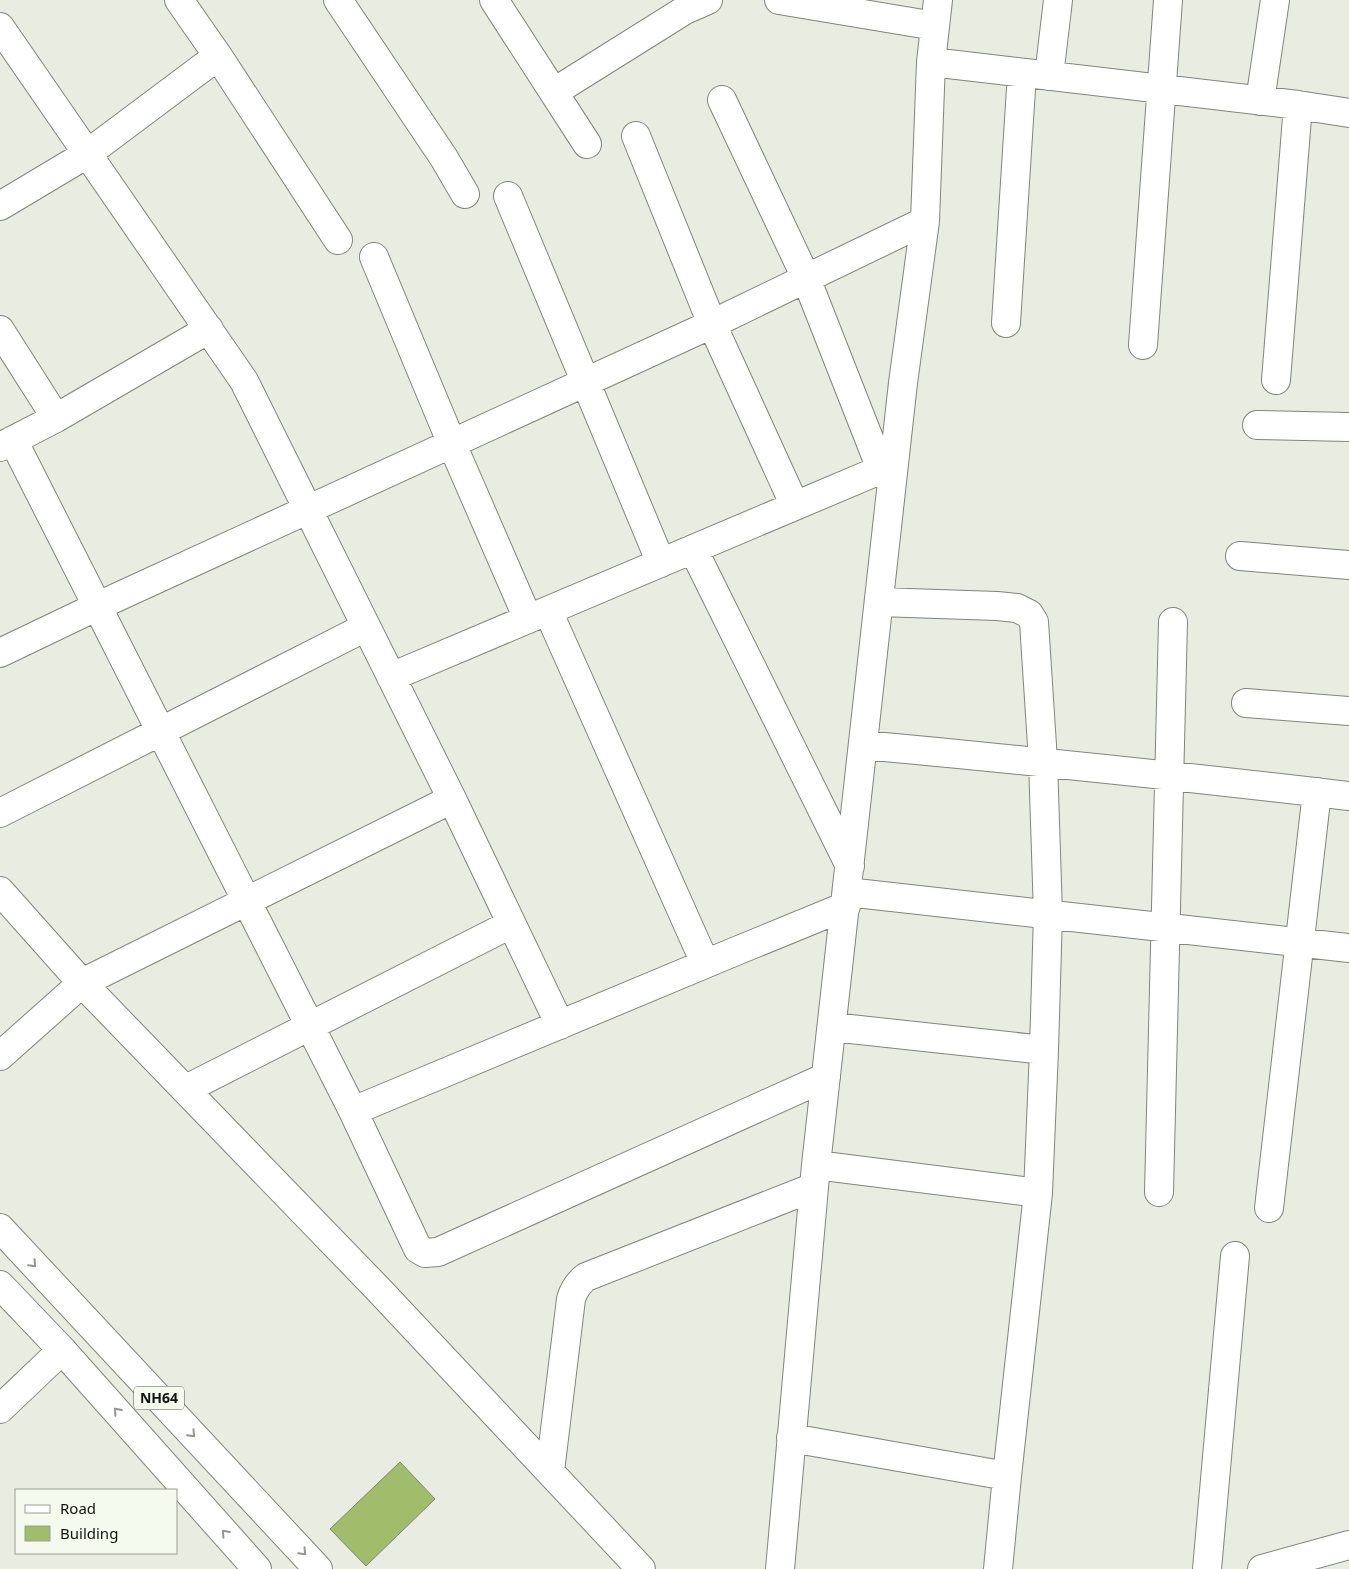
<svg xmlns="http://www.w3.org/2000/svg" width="1349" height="1569" viewBox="0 0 1349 1569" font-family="'Noto Sans',sans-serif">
<rect width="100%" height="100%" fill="#e8ece1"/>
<!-- building -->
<path fill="#9fbd6a" stroke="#81867b" d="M400 1462 435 1499 366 1566 330 1529Z"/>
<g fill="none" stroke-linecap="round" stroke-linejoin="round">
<defs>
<path id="minor" d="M179 0 218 56 338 240
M338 0 444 158 465 194
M494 0 587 144
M779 0 935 26
M0 27 244 381 452 799 560 1025
M931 62 1298 105 1349 113
M1049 76 1058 0
M554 92 685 10 708 0
M722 100 806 278 881 469
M1260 101 1275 0
M636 136 712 324 795 506
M508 196 661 563
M0 206 87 154 218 56
M374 257 452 444 528 619
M1006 323 1022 73
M0 330 56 418
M1143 345 1168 0
M1276 380 1298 105
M1257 425 1349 427
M13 440 353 1111 418 1249 425 1253 438 1252 826 1077
M0 447 56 418 209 329
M693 549 850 866
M1240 556 1349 565
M879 602 997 606 1017 608 1029 614 1034 622 1043 761 1048 914 1044 1050 1038 1193 1007 1476 998 1569
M548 611 705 963
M0 653 98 606 712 324 925 221
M391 677 894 464
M1246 703 1349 711
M863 745C1025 760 1187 777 1349 796
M0 813 366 627
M0 891 82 983 379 1290 641 1569
M847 892 1349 948
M832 1027 1044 1050
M0 1056 82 983 452 799
M186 1089 511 924
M353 1111C517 1043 681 973 846 906
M816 1165 1038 1193
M1159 1192 1173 622
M1269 1208 1317 792
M0 1409 62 1350
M791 1438 1007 1476
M550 1471 571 1299C574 1289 578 1283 586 1277L814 1187
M780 1569 816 1165 903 383 925 221 931 62 938 0
M1207 1569 1235 1256
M1262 1569 1349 1545"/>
<path id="primary" d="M0 1228 318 1569
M0 1285 62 1350 257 1569"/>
</defs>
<!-- minor casing -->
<use href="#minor" stroke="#81857a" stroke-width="30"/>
<!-- primary casing -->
<use href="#primary" stroke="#81857a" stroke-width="30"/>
<!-- minor -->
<use href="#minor" stroke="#fff" stroke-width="28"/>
<!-- primary -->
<use href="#primary" stroke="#fff" stroke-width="28"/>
</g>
<!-- one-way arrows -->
<defs><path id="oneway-chevron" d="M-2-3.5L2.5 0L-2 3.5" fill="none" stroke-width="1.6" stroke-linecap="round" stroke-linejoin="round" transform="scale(1.25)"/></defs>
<g stroke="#949593">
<use href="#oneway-chevron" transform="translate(33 1264) rotate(47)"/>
<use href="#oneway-chevron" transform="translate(117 1411) rotate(-132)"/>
<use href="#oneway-chevron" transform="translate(192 1434) rotate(47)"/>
<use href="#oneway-chevron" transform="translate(225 1533) rotate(-132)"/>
<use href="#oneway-chevron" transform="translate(303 1552) rotate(47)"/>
</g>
<g text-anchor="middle" stroke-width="4" stroke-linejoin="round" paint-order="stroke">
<!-- shield labels -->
<rect fill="#f5faee" stroke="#555852" stroke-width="1" x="134" y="1386.5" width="50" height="23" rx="4"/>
<g font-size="14" font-weight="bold" fill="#11130f">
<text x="159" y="1403">NH64</text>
</g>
</g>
<!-- legend -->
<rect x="15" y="1489" width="162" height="65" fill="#f5faee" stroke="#9a9e95"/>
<rect x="25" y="1505" width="25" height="8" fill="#ffffff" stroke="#9a9e95"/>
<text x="60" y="1514" font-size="15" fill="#11130f">Road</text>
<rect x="25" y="1526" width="25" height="15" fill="#9fbd6a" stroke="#9a9e95"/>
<text x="60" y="1539" font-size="15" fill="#11130f">Building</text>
</svg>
